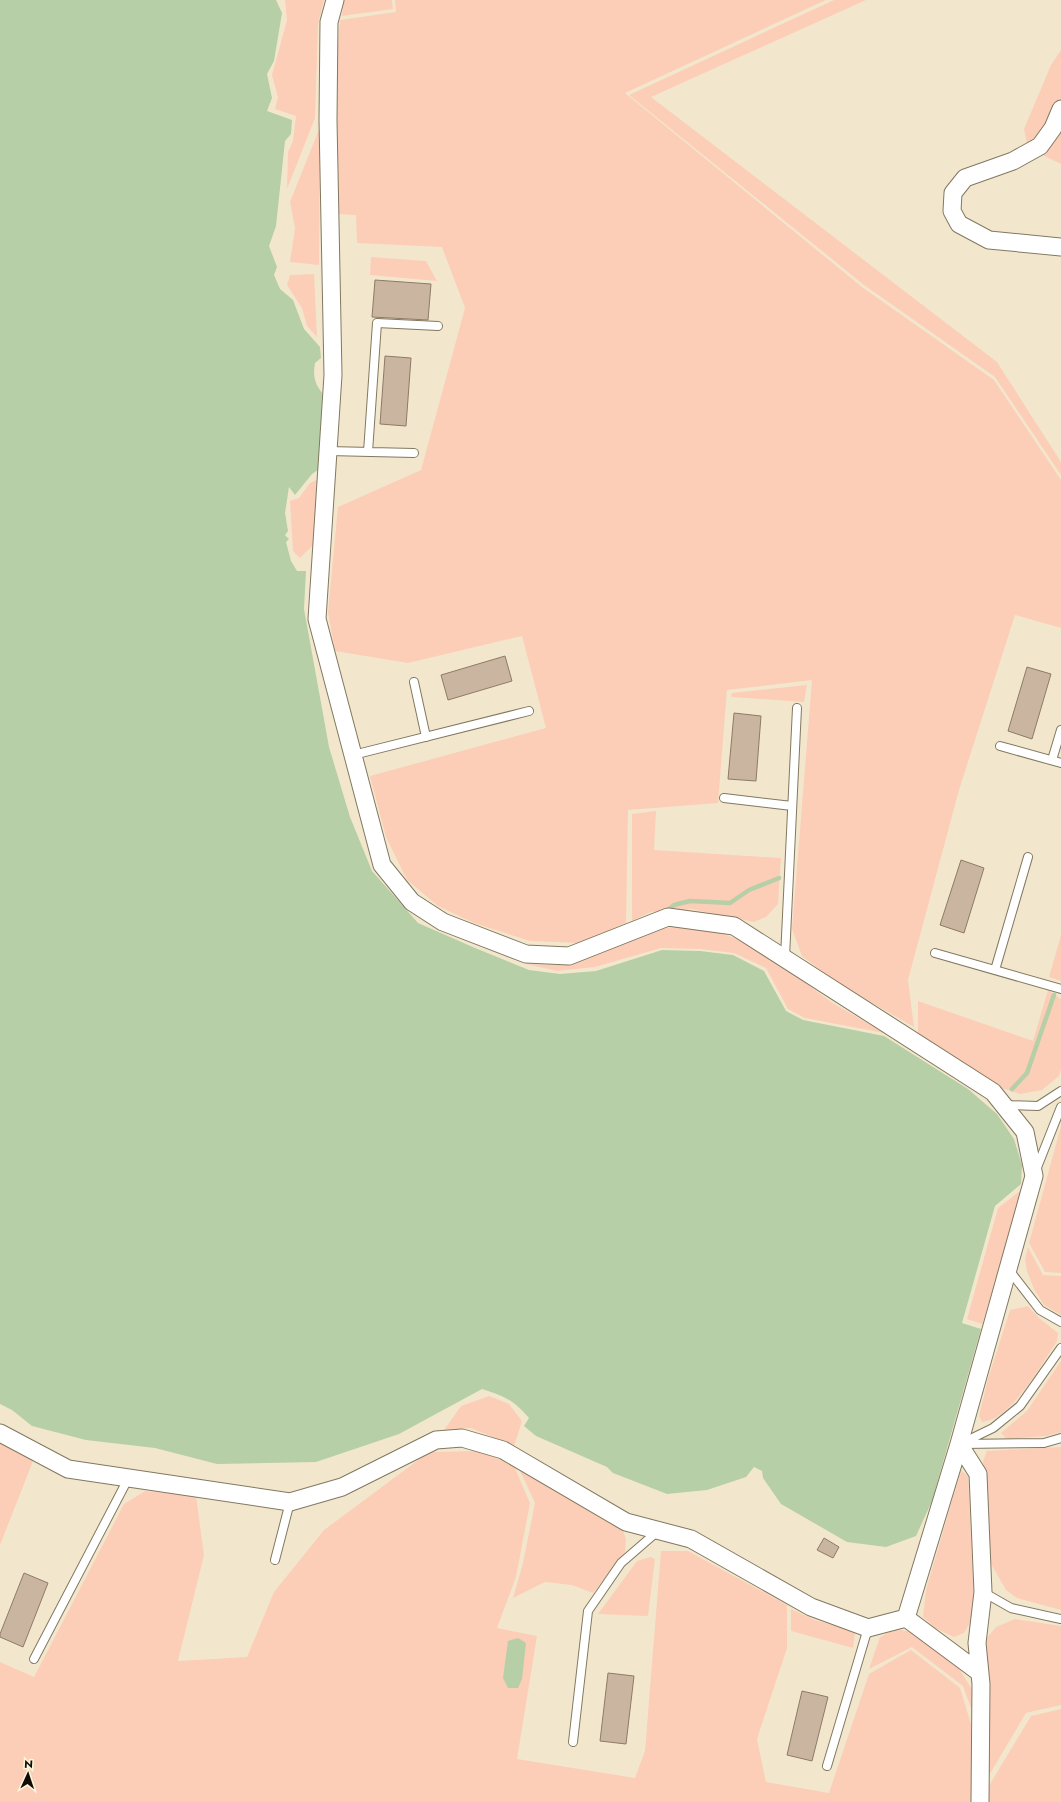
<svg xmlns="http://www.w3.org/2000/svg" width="1061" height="1802" viewBox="0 0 1061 1802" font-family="Jost,sans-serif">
<rect width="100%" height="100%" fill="#f2e7cd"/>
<!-- green -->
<path fill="#fcceb8" d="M285 0H324L318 24 315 118 287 189 288 152 293 141 296 116 275 109 278 97 272 75 287 20Z
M344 0H392L393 9 342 16Z
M395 0H826L625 93 862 287 994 380 1061 480V628L1015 615 959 790 908 980 914 1027 836 982 802 956 792 929 812 680 727 690 718 803 628 810 626 923 579 943 530 941 474 923 438 906 407 880 386 837 370 776 546 728 522 636 408 663 335 651 328 612 338 507 421 470 465 308 442 247 357 243 356 215 338 214 336 70 340 20 396 12Z
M834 0H866L651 97 997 362 1061 462V475L995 377 864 285 629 95Z
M1061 50V164L1028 148 1024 129 1051 65Z
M320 127 319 265 290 262 295 228 290 202Z
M371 257 426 261 437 281 370 275Z
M314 274 317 337 307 326 302 308 287 285 290 275Z
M319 479 313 545 300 558 293 551 290 501 299 498 310 483Z
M807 685 804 702 731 697 732 693Z
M656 811 654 850 781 858 778 904 766 917 754 922 691 909 651 912 632 921V814Z
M677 927 707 929 741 940 771 957 831 1002 884 1033 805 1018 788 1009 766 968 734 953 700 949 661 948 595 967 557 971 526 964 557 965 581 960 656 929Z
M1061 935V981L1049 977Z
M1048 990 1061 999V1069L1059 1076 1042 1090 1020 1094 1001 1088 918 1034V1001L1033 1041Z
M1061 1126V1273L1045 1272 1029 1243Z
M1020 1191 1019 1206 982 1324 967 1319 998 1208Z
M1028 1247 1043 1275 1061 1276V1315L1044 1305 1034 1289 1027 1271 1025 1259Z
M1028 1306 1039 1318 1058 1333 1057 1341C1042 1364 1011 1420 982 1422L979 1416 988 1379 1010 1310Z
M1061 1361V1432L1047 1436 1007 1439 1001 1433 1027 1411Z
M489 1396 509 1404 522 1421 514 1446 471 1428 444 1430 461 1406Z
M0 1443 33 1461 0 1545Z
M1061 1447V1610L1017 1598 1006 1590 990 1562 983 1461 987 1451Z
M479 1451 514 1466 530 1503 516 1577 497 1628 537 1636 517 1759 635 1778 645 1751 661 1551H688L787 1605V1648L757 1739 766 1782 829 1793 869 1674 911 1650 960 1688 974 1734 975 1802H0V1662L34 1677 124 1504 145 1491 196 1496 204 1555 178 1661 247 1657 274 1592 324 1530 429 1452Z
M961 1470 968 1476 974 1601 972 1619 964 1633 954 1637 935 1628 923 1617 926 1590Z
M520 1471 622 1528 626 1539 625 1552 593 1593 572 1585 545 1582 513 1598 523 1563 535 1503Z
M650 1557 655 1559 648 1616 598 1614 637 1561Z
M791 1609 815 1620 855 1632 853 1648 791 1631Z
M1015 1619 1061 1626V1705L1026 1713 988 1777 985 1640 996 1627Z
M895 1629 912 1632 958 1667 973 1691 975 1719 963 1686 912 1647 869 1669 880 1637Z
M1061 1709V1802H987V1789L1031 1716Z"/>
<!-- water -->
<path fill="#b6cfa6" d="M0 0H276L282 13 274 61 267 74 272 98 267 111 292 120 291 134 285 141 276 226 269 246 277 267 274 275 280 289 293 300 304 329 320 347 321 358 315 363C313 376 314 382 322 393L321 468 312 474 295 495 289 487 285 513 288 531 285 535 289 539 286 542 291 561 297 571H306L304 609 329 747 350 817 372 871 418 923 475 948 529 970 560 974 596 971 662 950 700 951 733 955 764 971 786 1011 803 1020 884 1036 968 1089 997 1114 1014 1139 1022 1165 1021 1184 995 1206 962 1323 981 1329 932 1501 916 1536 886 1547 847 1542 781 1504 763 1478 762 1471 754 1467 746 1477 707 1490 667 1494 613 1473 607 1467 536 1436 524 1426 529 1418C512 1399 506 1397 482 1389L399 1434 316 1462 217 1464 155 1448 86 1440 32 1426 12 1410 0 1404Z
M518 1638 526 1643 522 1679 518 1688H508L503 1678 508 1641Z"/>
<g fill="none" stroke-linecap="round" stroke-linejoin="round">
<!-- stream -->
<path stroke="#b6cfa6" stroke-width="4.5" d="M667 911 674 905 690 901 730 903 749 890 779 878
M1012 1089 1027 1073 1054 995"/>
</g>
<!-- building -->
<path fill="#cab5a1" stroke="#8e7b67" d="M375 280 431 284 428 320 372 317Z
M385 356 411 358 406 426 380 424Z
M505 656 512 681 448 700 441 675Z
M1027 667 1051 674 1032 739 1008 731Z
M734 713 761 716 756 781 728 779Z
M961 860 984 868 964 933 940 925Z
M824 1538 839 1547 833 1558 817 1550Z
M24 1573 48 1583 23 1647 0 1637V1634Z
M608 1673 634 1676 626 1744 600 1741Z
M802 1691 828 1697 812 1761 787 1755Z"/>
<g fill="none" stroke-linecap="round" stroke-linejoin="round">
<defs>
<path id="lane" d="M328 451 414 453
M368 452 377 323 438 326
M414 682 426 737
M1000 746 1061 763
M353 755 529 711
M1052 760 1061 730
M724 798 792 806
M935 953 1061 989
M785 957 797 708
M995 970 1028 857
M1004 1105 1038 1106 1061 1091
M1036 1170 1061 1107
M1009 1270 1040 1310 1061 1322
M960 1444 993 1428 1020 1406 1061 1348
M962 1444 1044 1443 1061 1438
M275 1560 290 1502
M983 1592 1011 1608 1061 1619
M34 1659 129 1477
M573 1742 588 1611 621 1563 658 1531
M827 1766 868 1628"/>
<path id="street" d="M1061 109 1053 128 1040 146 1013 161 965 178 953 193 952 211 959 224 989 240 1061 247
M0 1433 68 1469 290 1502 342 1487 436 1440 462 1438 503 1450 626 1522 691 1539 811 1607 868 1628 906 1618 959 1444 1034 1176 1025 1132 993 1092 734 926 668 917 569 956 526 954 443 922 412 902 382 865 317 619 333 375 328 120 329 22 335 0
M959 1444 978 1474 983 1592 977 1643 981 1684 980 1802
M906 1618 980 1673"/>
</defs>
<!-- lane casing -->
<use href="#lane" stroke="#827860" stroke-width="10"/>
<!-- street casing -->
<use href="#street" stroke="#827860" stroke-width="19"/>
<!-- lane -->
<use href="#lane" stroke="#fff" stroke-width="8"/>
<!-- street -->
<use href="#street" stroke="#fff" stroke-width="17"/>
</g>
<!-- north arrow -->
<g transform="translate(28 1774) rotate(3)" stroke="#fff5da" stroke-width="3" paint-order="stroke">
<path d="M0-3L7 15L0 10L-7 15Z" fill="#100c05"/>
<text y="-6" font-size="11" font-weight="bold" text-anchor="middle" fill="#100c05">N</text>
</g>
</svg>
